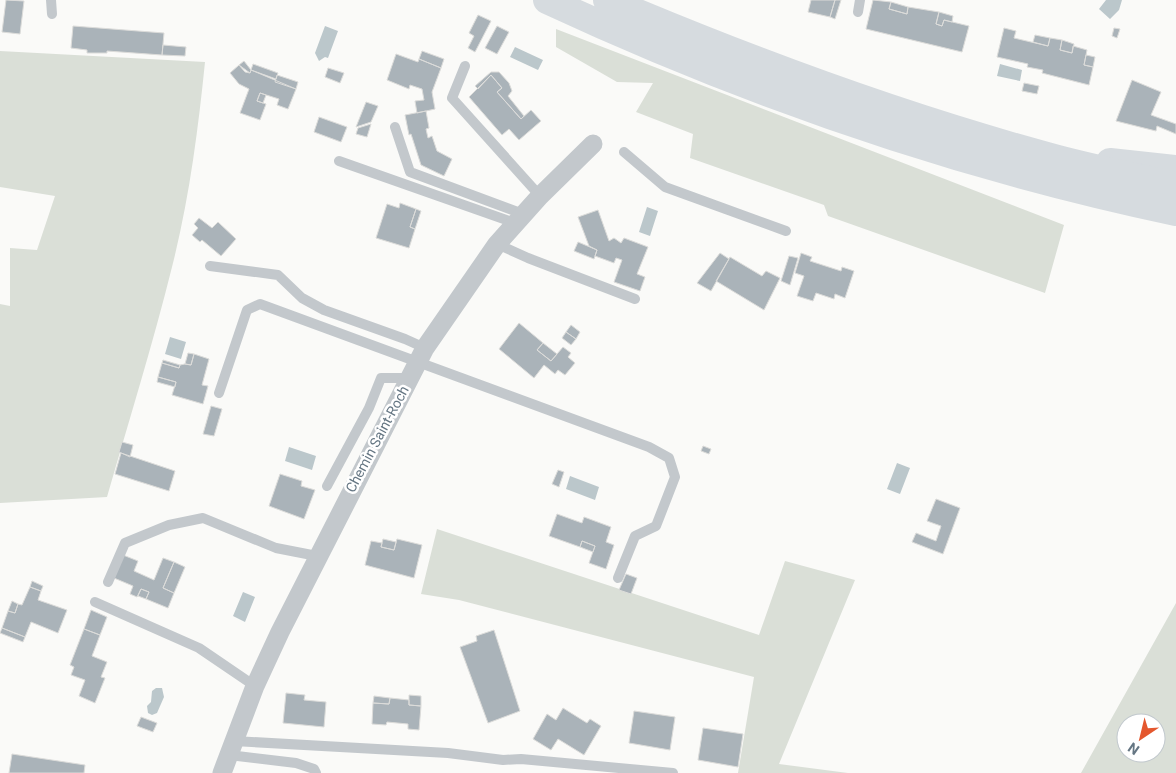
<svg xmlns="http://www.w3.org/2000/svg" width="1176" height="773" viewBox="0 0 1176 773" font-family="Roboto,sans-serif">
<rect width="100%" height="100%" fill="#fafaf8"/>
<!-- green -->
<path fill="#dadfd7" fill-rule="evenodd" d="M556 29 1064 225 1045 293 828 216 824 205 690 158 693 134 636 112 653 83 617 82 556 47Z
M0 51 205 62C198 131 189 200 172 267 153 344 129 420 107 497L0 503V304L10 306V248L37 250 55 196 0 187Z
M437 529 759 635 785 561 855 580 779 764 848 773H738L754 677 459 600 421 594Z
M1176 603V773H1081ZM1126 723H1156V753H1126Z"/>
<!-- water -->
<path fill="#bbc7cb" d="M1106 0H1122L1119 10 1110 19 1099 9Z
M325 26 338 31 328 58 325 57 319 61 315 53Z
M515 47 543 60 538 70 510 57Z
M1000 64 1022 70 1020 81 997 76Z
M647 207 658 211 650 236 639 232Z
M170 337 186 342 181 359 165 354Z
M289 447 316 456 312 470 285 461Z
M897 463 910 468 900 494 887 489Z
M570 476 599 487 595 500 566 489Z
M243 592 255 597 245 622 233 616Z
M156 688H162L164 697 157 713 152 715 148 713 147 706 151 702 152 691Z"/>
<!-- building -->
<path fill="#aab3b9" stroke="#dcdcda" d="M6 0 24 1 20 34 2 32Z
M811 0H835L830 17 808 12Z
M835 0H841L835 19 830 17Z
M873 0 891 2 889 9 907 14 908 7 939 12 936 24 942 26 944 20 969 26 962 52 866 29Z
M891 2 908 7 907 14 889 9Z
M939 12 953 16 952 22 944 20 942 26 936 24Z
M478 15 491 21 475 52 468 48 474 36 469 33Z
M73 26 164 33 162 55 107 51V53H87V50L71 48Z
M497 26 509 32 497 54 485 48Z
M1004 28 1016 31 1014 38 1048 46 1050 38 1062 40 1060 50 1072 53 1073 46 1087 50 1084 65 1093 67 1089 85 1042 73 1043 70 1027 67 1028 64 997 57Z
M1114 28 1120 29 1117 38 1112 36Z
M1035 35 1050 38 1048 46 1033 42Z
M1062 40 1074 44 1072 53 1060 50Z
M163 45 186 47 185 56 162 55Z
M422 51 444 59 441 68 419 59Z
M396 54 418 62 419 59 441 68 432 92 435 109 417 113 415 101 424 100 422 89 410 85 409 89 387 80Z
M1086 55 1095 57 1093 67 1084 65Z
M244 61 251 70 250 73 239 65Z
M253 64 278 73 276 79 251 70Z
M239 65 245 72 250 73 251 70 296 89 288 109 277 105 279 99 260 93 257 101 266 104 260 120 240 113 249 89 239 84 230 73Z
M328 68 344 73 340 83 325 77Z
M491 72H499L509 83 512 91 508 96 524 116 521 119 497 92 502 88 491 75 478 89 475 86Z
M277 75 298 82 296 89 275 82Z
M491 75 502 88 497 92 521 119 531 110 541 121 519 140 509 129 502 135 469 97Z
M1132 80 1161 92 1151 115 1176 124V134L1157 126 1156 131 1116 121Z
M1024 83 1039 86 1037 94 1022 91Z
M260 93 266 95 263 103 257 101Z
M366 102 378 106 371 122 356 127Z
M426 111 429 128 426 129 428 138 432 136 437 151 452 159 444 176 421 165 411 134 409 135 405 115Z
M319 117 347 127 341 142 314 132Z
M371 124 367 137 356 134 358 128Z
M400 203 416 209 410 227 415 229 409 248 376 238 387 204 399 208Z
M416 209 421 211 415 229 410 227Z
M598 210 609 241 614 238 621 243 624 238 648 247 637 274 645 277 640 291 614 282 622 260 616 258 614 263 595 256 597 250 589 246 578 217Z
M199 218 212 228 218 222 236 239 221 256 202 240 200 242 192 235 198 228 194 224Z
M578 242 597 250 594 259 574 251Z
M720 253 729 259 711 291 697 283Z
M801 253 812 257 810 261 841 271 842 267 854 271 845 298 835 294 834 299 816 293 813 301 797 296 804 276 795 273Z
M789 256 798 258 790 285 781 281Z
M730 257 762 276 766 271 780 278 764 310 716 281Z
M519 323 543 343 537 350 551 361 563 347 571 353 568 357 575 363 565 375 558 370 555 374 544 365 534 378 499 349Z
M571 325 580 332 576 339 566 332Z
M566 332 576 339 571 345 562 338Z
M543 343 557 354 551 361 537 350Z
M188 353 194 354 191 365 185 364Z
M194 354 209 359 202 385 208 386 203 404 172 395 176 382 158 377 162 363 179 368 180 365 185 364 191 365Z
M163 360 180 365 179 368 162 363Z
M158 377 176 382 175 387 157 382Z
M211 406 222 409 214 436 203 434Z
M122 442 133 445 130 457 119 452Z
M703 446 711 449 709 454 701 451Z
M121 453 175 471 169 491 115 474Z
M558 470 564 472 559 487 552 484Z
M280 474 302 481 301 486 315 490 304 519 269 506Z
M936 499 960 508 943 554 912 542 916 533 936 541 941 526 927 521Z
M557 514 582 523 584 517 611 527 606 542 614 545 606 569 589 563 595 546 582 541 580 547 549 536Z
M383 539 396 542 394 550 381 547Z
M397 539 422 545 414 578 365 565 371 541 382 543 381 547 394 550Z
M582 541 595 546 593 552 580 547Z
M123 555 138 561 134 571 154 580 163 558 174 562 163 588 174 593 168 608 146 599 149 592 141 589 137 597 130 594 133 586 114 578Z
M174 562 185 567 174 593 163 588Z
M626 574 637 578 631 594 619 590Z
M32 581 43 586 41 591 30 587Z
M30 587 41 591 38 600 67 610 58 633 31 622 25 637 2 628 8 611 15 613 18 604 22 605Z
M141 589 149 592 146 599 138 596Z
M12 601 18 604 15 613 8 611Z
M91 610 107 617 100 635 84 629Z
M2 628 25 637 23 642 0 633Z
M84 629 100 635 92 656 107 662 101 677 105 678 95 703 79 696 85 680 71 675 74 667 70 665Z
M494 630 520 711 488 723 460 647 477 641 476 636Z
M286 693 305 695 304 700 326 702 324 727 283 723Z
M409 695 421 696V706L409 705Z
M374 696 390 698 389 704 373 703Z
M390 698 409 700V705L421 706 419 730 408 729V724L387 722 386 725 372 724 373 703 389 704Z
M563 708 587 723 590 719 601 726 584 755 558 739 551 750 533 739 547 714 556 720Z
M634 711 675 717 670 750 629 743Z
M141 717 157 723 153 732 137 726Z
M703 728 743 734 738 767 698 760Z
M12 754 85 765 84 773H9Z"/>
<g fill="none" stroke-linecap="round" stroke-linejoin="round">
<!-- lane -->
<path stroke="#c3c8cc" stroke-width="10" d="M51 0 52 14
M858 12 860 0
M465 66 452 98 540 196
M395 127 410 172 523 214
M624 152 665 187 786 231
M339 161 515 223
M497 244 528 258 635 299
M210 266 278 275 302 298 324 310 405 339 425 348
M219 393 247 310 260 304 649 447 669 458 675 477 656 526 635 536 618 578
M327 486 369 408 381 378H409
M108 582 125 543 169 525 203 518 276 548 317 556
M95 602 199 648 255 686
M234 741 448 753 503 760 521 759 673 773
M229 755 296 763 314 769 316 773"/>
<!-- street -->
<path stroke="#c3c8cc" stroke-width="19" d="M222 773 255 686 280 632 425 348 497 244 540 196 593 144"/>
<!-- secondary -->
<path stroke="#d6dbdf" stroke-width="28" d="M1110 162 1176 169"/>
<!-- primary -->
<path stroke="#d6dbdf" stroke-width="28" d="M547 0C749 94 958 166 1176 212
M607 0C751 61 896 115 1047 156 1089 168 1133 176 1176 186"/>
</g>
<g text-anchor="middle" stroke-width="5" stroke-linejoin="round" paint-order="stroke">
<!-- street labels -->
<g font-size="14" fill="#657683" stroke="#fff">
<text transform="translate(377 439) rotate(-62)" y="5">Chemin Saint-Roch</text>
</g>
</g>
<!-- north arrow -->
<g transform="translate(1141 738) rotate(215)"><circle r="24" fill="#ffffff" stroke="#c1c8cd"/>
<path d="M0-4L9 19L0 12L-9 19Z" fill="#e4572e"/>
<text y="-8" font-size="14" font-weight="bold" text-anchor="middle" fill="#657683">N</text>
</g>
</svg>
